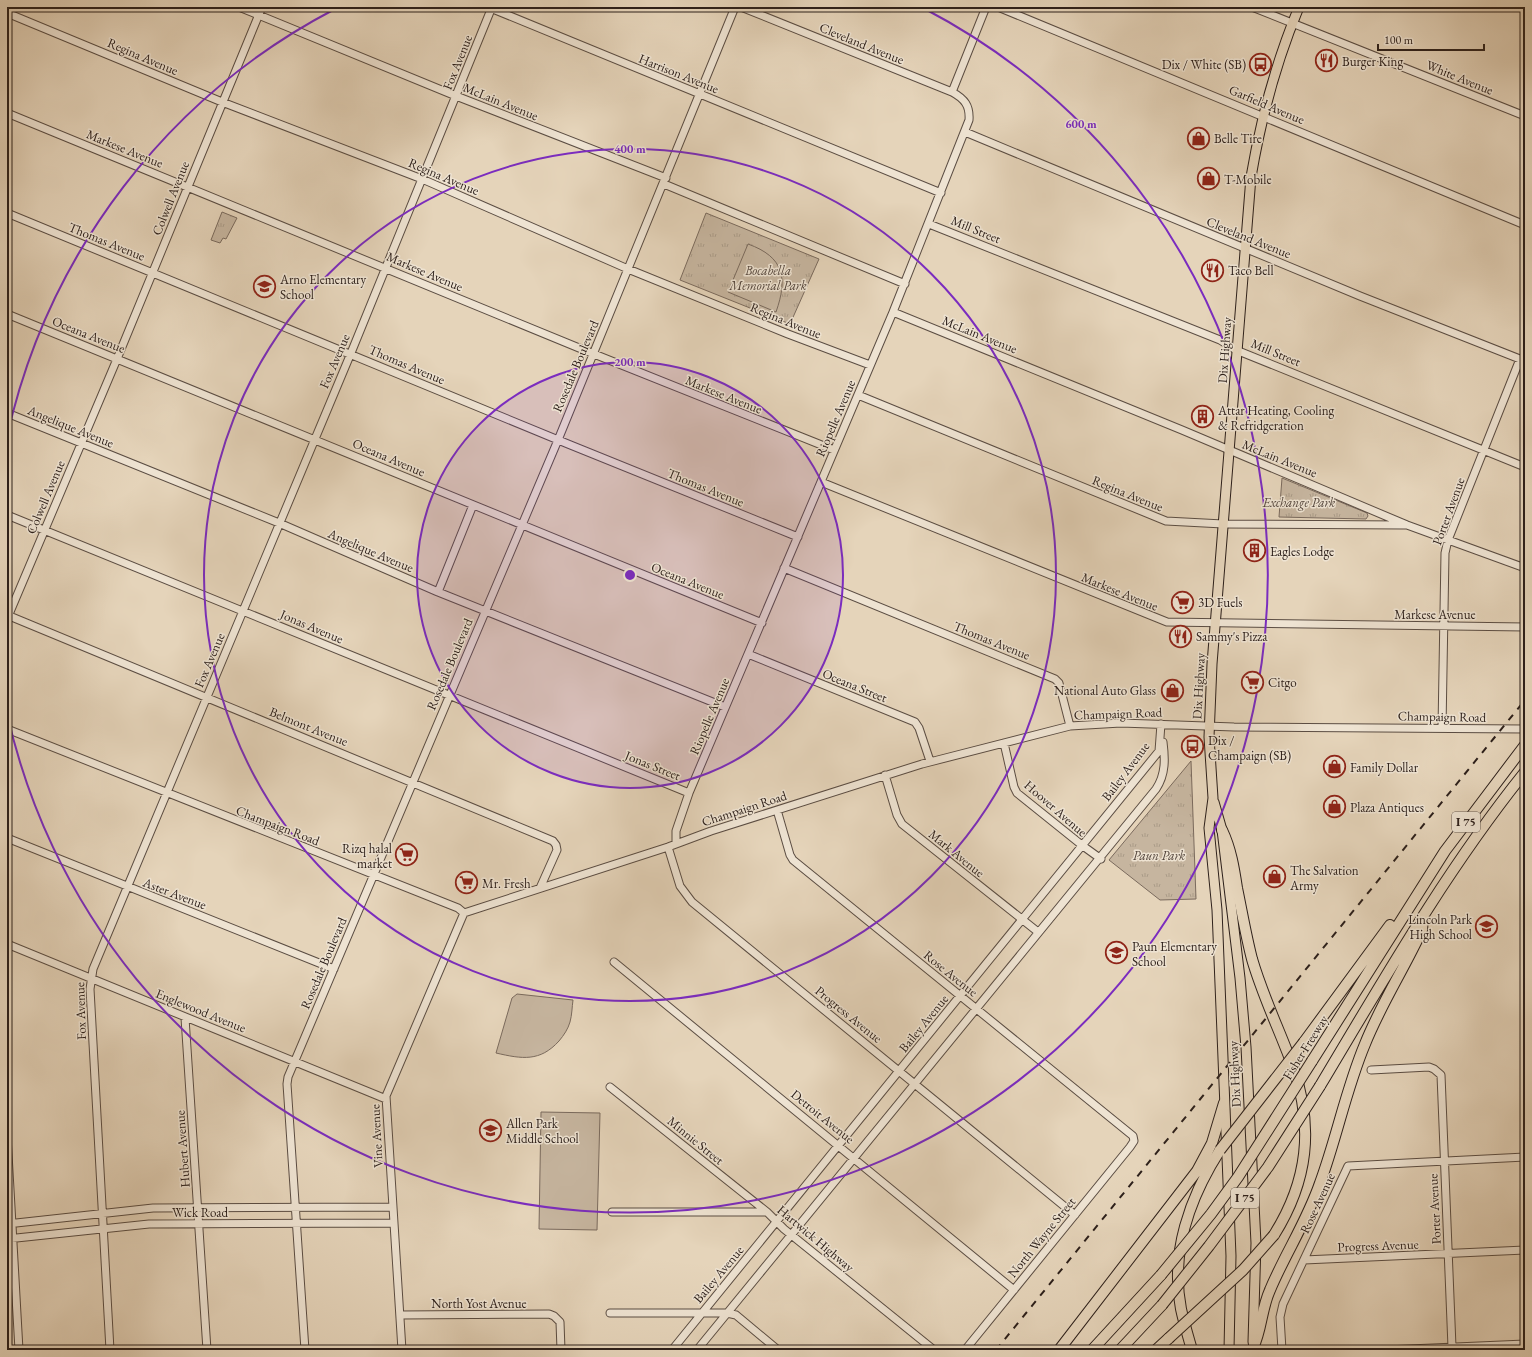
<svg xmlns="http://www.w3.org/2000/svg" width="1532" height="1357" viewBox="0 0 1532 1357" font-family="'EB Garamond',serif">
<defs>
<pattern id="grass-tufts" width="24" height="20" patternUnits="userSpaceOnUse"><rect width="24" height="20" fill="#c6b59f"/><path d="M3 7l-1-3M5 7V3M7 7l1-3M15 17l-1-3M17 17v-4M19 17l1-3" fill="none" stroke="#aa9b88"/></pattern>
</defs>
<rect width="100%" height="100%" fill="#e5d4ba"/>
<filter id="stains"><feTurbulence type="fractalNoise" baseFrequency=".005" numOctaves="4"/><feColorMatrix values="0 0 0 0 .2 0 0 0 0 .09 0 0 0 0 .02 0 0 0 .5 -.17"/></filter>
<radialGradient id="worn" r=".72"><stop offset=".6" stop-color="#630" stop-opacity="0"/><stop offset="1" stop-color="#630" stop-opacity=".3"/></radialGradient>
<!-- grass -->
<path fill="url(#grass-tufts)" stroke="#7a6a5d" d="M222 212 237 218 226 239 223 238 220 243 211 240Z
M706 213 819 259 790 324 680 280Z
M1282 478 1367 513 1368 516 1366 519 1279 517Z
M1191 761 1196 899 1160 900 1109 860Z"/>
<!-- pitch -->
<path fill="#c6b59f" stroke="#7a6a5d" d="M748 244C784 257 788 278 776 312L728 292Z
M517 994 573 1000C572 1007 572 1015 570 1022 568 1029 564 1035 559 1041 540 1062 522 1059 496 1053L512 998Z
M541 1112 600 1113 597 1230 539 1229Z"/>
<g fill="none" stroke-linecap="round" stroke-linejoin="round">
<defs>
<path id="minor" d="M239 7 456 96 666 178
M488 7 941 193
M998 7 1525 225
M1252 7 1525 116
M1520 7 1525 9
M7 13 222 102 422 179 628 269 788 334 870 365
M952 92 986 7
M7 113 584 350 834 450
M965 132 1360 296 1525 361
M664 184 905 284
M7 213 568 444 798 537
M929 224 1220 340 1236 350 1525 467
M893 312 1182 430 1407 525 1525 568
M7 314 762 623
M858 395 1166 521 1223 524 1405 525
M7 413 279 523 438 592 725 707
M821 482 1167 622 1525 627
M7 515 689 793
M784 568 1055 679 1059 683 1070 726
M438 592 473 505
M7 615 553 841 556 845 557 850 540 888
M7 619 117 359 262 7
M748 654 915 722 919 728 930 761
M1442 728 1445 553 1448 540 1520 359
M7 729 458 908 464 913 668 847 711 831 922 764 1070 726 1121 723 1234 727 1525 729
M1004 743 1014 787 1017 793 1083 846 1101 859
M885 775 897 815 902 824 1038 932
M777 810 790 855 793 860 1133 1136 1134 1141 1130 1147 965 1350
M7 838 334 969
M676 842V831L689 793 893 312 969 120C970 106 965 99 952 92L741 7
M668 847 680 886 692 902 1075 1215
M7 944 386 1099
M614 962 1014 1290
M185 1018 207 1350
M1371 1070 1429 1067 1434 1069 1441 1075 1452 1347
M610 1087 767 1212
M7 1136 19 1350
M612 1212H767L784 1229 934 1350
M7 1224 153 1208 393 1207
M7 1239 149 1224 394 1223
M1304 1260 1525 1250
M610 1313H727L736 1315 778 1350
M400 1315 549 1314 554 1316 560 1322 561 1350
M110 1350 90 989 93 969 351 353 492 7
M305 1350 287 1084 288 1077 558 440 735 7
M402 1350 386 1096 464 913
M672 1350 1159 751 1161 724
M697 1350 1156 789C1166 774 1165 758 1163 742
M1282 1350 1280 1317 1283 1304 1348 1166 1525 1157
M1386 1350 1525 1344"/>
<path id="major" d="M1214 802 1222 830 1240 978 1246 1047 1256 1243 1253 1342
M1229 1350 1231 1256 1217 910 1209 828 1213 798 1209 737 1212 664 1251 177C1261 118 1276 62 1299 7"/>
<path id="highway" d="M1222 830C1231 849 1234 868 1237 888 1242 912 1246 936 1252 959 1263 997 1280 1031 1293 1067 1314 1127 1308 1181 1274 1235
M1304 1042 1390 925
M1312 1061 1445 851 1525 745
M1320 1086C1384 979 1447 869 1525 772
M1253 1348C1262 1329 1261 1310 1270 1290 1285 1254 1307 1221 1320 1183 1337 1137 1346 1089 1365 1044 1381 1004 1404 969 1422 930L1423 918
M1059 1350 1197 1171 1212 1143 1224 1103
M1092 1350 1161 1275
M1120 1350 1162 1305
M1156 1350 1169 1338
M1192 1350C1188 1336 1184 1323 1181 1309 1170 1253 1190 1197 1220 1150"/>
</defs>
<!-- minor casing -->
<use href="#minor" stroke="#5b4d43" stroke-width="9"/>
<!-- major casing -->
<use href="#major" stroke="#2d201b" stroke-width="11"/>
<!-- highway casing -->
<use href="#highway" stroke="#2d201b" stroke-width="12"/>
<!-- minor -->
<use href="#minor" stroke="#eee3d2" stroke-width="7"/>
<!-- major -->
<use href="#major" stroke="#e5d4ba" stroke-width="9"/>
<!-- highway -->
<use href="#highway" stroke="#e5d4ba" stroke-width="10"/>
<!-- rail -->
<path stroke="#2d201b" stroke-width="2" stroke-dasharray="7 7" stroke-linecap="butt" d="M996 1350 1525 700"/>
<defs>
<path id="highway-bridge" d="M1220 1150 1304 1042
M1161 1275 1211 1214 1238 1177 1312 1061
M1162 1305 1209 1246 1268 1167 1320 1086
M1169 1338 1243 1270 1274 1235"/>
</defs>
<!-- highway-bridge casing -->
<use href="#highway-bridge" stroke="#2d201b" stroke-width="12" stroke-linecap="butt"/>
<!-- highway-bridge -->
<use href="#highway-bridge" stroke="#e5d4ba" stroke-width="10"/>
</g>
<!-- distance rings -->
<circle cx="630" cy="575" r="213" fill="#7b2cbf" fill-opacity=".12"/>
<g fill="none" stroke="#7b2cbf" stroke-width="2">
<circle cx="630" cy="575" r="213"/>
<circle cx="630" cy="575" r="426"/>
<path d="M7 437A638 638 0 0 1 335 9M925 9A638 638 0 1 1 7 713"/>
</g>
<!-- icons -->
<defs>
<symbol id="restaurant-ring" viewBox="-11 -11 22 22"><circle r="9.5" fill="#eee3d2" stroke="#8f2418" stroke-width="1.5"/><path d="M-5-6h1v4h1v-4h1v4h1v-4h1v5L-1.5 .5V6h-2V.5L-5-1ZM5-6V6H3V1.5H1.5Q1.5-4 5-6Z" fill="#8f2418"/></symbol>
<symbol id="bus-ring" viewBox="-11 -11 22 22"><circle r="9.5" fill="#eee3d2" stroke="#8f2418" stroke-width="1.5"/><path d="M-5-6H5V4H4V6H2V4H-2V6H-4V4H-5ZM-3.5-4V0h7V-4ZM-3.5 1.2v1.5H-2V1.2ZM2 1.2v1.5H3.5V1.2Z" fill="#8f2418"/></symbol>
<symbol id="shop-ring" viewBox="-11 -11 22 22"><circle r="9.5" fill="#eee3d2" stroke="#8f2418" stroke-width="1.5"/><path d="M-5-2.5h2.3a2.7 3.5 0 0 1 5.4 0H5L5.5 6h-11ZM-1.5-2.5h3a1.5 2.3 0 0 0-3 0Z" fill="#8f2418"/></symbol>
<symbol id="school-ring" viewBox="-11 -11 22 22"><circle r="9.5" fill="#eee3d2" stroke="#8f2418" stroke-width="1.5"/><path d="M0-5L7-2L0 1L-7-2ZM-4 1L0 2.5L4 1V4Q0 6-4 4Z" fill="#8f2418"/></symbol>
<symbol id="building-ring" viewBox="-11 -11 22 22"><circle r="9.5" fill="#eee3d2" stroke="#8f2418" stroke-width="1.5"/><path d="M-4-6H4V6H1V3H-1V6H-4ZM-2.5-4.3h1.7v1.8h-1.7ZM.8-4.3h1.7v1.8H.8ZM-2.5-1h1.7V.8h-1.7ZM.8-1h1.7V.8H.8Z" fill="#8f2418"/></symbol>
<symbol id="supermarket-ring" viewBox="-11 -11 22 22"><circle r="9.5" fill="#eee3d2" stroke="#8f2418" stroke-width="1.5"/><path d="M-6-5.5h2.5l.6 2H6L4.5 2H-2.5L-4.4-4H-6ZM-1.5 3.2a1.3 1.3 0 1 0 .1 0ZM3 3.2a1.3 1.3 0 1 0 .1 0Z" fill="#8f2418"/></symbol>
</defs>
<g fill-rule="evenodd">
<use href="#restaurant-ring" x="1314" y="48" width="25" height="25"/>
<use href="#bus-ring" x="1248" y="52" width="25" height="25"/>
<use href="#shop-ring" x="1186" y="126" width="25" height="25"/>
<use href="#shop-ring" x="1196" y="166" width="25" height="25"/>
<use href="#restaurant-ring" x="1200" y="258" width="25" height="25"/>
<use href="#school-ring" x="252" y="274" width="25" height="25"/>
<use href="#building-ring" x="1190" y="404" width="25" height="25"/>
<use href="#building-ring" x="1242" y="538" width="25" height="25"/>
<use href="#supermarket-ring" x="1170" y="590" width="25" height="25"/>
<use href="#restaurant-ring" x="1168" y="624" width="25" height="25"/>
<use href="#supermarket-ring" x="1240" y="670" width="25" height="25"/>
<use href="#shop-ring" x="1160" y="678" width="25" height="25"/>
<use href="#bus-ring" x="1180" y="734" width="25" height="25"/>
<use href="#shop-ring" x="1322" y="754" width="25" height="25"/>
<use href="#shop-ring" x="1322" y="794" width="25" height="25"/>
<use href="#supermarket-ring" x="394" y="842" width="25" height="25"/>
<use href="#shop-ring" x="1262" y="864" width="25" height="25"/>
<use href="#supermarket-ring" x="454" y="870" width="25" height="25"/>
<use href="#school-ring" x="1474" y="914" width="25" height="25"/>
<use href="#school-ring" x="1104" y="940" width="25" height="25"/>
<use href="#school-ring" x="478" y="1118" width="25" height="25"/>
</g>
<g text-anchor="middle" stroke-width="3" stroke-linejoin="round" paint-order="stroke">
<!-- shield labels -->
<g fill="#eee3d2" stroke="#675a52" stroke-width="1">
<rect x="1452" y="812" width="28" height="20" rx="3"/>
<rect x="1231" y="1188" width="28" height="20" rx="3"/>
</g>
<g font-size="12" font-weight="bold" fill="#2d201b">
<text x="1466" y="826">I 75</text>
<text x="1245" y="1202">I 75</text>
</g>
<!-- street labels -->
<g font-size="13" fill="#2d201b" stroke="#eee3d2">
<text transform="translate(862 43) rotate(22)" y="5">Cleveland Avenue</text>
<text transform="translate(143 56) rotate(23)" y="5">Regina Avenue</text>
<text transform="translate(457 62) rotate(-68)" y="5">Fox Avenue</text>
<text transform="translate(679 73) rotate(22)" y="5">Harrison Avenue</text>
<text transform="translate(1460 77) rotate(22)" y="5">White Avenue</text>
<text transform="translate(501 101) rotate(22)" y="5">McLain Avenue</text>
<text transform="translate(1267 104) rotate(23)" y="5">Garfield Avenue</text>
<text transform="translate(125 148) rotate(22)" y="5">Markese Avenue</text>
<text transform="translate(444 176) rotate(23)" y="5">Regina Avenue</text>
<text transform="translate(170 198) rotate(-68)" y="5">Colwell Avenue</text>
<text transform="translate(976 229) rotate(22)" y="5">Mill Street</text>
<text transform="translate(1249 237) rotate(22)" y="5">Cleveland Avenue</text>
<text transform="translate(107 241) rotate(22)" y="5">Thomas Avenue</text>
<text transform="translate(425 271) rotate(23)" y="5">Markese Avenue</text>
<text transform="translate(786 320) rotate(22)" y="5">Regina Avenue</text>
<text transform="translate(89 334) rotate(22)" y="5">Oceana Avenue</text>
<text transform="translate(980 334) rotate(22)" y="5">McLain Avenue</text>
<text transform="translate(1224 350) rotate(-86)" y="5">Dix Highway</text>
<text transform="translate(1276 352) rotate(22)" y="5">Mill Street</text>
<text transform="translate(334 361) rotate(-67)" y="5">Fox Avenue</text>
<text transform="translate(407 364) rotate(23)" y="5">Thomas Avenue</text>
<text transform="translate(575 366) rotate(-67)" y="5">Rosedale Boulevard</text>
<text transform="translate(724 394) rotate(22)" y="5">Markese Avenue</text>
<text transform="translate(835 418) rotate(-67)" y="5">Riopelle Avenue</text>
<text transform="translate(71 426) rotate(22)" y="5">Angelique Avenue</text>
<text transform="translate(389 457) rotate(23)" y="5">Oceana Avenue</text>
<text transform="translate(1280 458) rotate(22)" y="5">McLain Avenue</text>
<text transform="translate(706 487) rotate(22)" y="5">Thomas Avenue</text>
<text transform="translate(1128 493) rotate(22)" y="5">Regina Avenue</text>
<text transform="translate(45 497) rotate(-67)" y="5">Colwell Avenue</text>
<text transform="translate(1448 511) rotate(-70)" y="5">Porter Avenue</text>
<text transform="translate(371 550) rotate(23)" y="5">Angelique Avenue</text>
<text transform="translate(688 580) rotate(22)" y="5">Oceana Avenue</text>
<text transform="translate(1120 591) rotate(22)" y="5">Markese Avenue</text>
<text x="1435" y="619">Markese Avenue</text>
<text transform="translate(312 626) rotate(23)" y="5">Jonas Avenue</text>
<text transform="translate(992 640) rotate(22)" y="5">Thomas Avenue</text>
<text transform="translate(209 660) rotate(-67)" y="5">Fox Avenue</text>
<text transform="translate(449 664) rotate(-67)" y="5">Rosedale Boulevard</text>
<text transform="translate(855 685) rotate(22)" y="5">Oceana Street</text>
<text transform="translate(1198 686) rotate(-87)" y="5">Dix Highway</text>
<text transform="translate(1118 713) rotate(-2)" y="5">Champaign Road</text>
<text transform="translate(709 716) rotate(-67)" y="5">Riopelle Avenue</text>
<text transform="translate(1442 716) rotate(1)" y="5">Champaign Road</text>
<text transform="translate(309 726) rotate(22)" y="5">Belmont Avenue</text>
<text transform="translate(653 765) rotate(22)" y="5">Jonas Street</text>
<text transform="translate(1125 771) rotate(-53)" y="5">Bailey Avenue</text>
<text transform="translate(744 808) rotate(-18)" y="5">Champaign Road</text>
<text transform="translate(1056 808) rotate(41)" y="5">Hoover Avenue</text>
<text transform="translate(278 825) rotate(21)" y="5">Champaign Road</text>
<text transform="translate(957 853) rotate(39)" y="5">Mark Avenue</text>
<text transform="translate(175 893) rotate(21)" y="5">Aster Avenue</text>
<text transform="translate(323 963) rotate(-67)" y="5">Rosedale Boulevard</text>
<text transform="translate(951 973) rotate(39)" y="5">Rose Avenue</text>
<text transform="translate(201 1010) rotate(22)" y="5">Englewood Avenue</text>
<text transform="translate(80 1011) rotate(-92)" y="5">Fox Avenue</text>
<text transform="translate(849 1014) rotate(39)" y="5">Progress Avenue</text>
<text transform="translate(923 1023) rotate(-51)" y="5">Bailey Avenue</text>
<text transform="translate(1305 1047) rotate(-58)" y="5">Fisher Freeway</text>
<text transform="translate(1234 1074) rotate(-93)" y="5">Dix Highway</text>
<text transform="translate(823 1116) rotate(39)" y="5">Detroit Avenue</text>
<text transform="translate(376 1136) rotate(-93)" y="5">Vine Avenue</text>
<text transform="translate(696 1140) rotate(39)" y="5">Minnie Street</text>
<text transform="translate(182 1149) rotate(-94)" y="5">Hubert Avenue</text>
<text transform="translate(1317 1203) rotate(-65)" y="5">Rose Avenue</text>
<text transform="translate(1434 1209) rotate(-93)" y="5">Porter Avenue</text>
<text x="200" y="1217">Wick Road</text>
<text transform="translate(1041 1237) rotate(-51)" y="5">North Wayne Street</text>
<text transform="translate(816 1238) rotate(40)" y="5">Hartwick Highway</text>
<text transform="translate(1378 1245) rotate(-2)" y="5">Progress Avenue</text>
<text transform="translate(718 1274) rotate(-50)" y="5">Bailey Avenue</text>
<text x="479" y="1308">North Yost Avenue</text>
</g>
<!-- poi labels -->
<g font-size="13" fill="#2d201b" stroke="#eee3d2" text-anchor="start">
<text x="1342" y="66">Burger King</text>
<text x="1246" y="69" text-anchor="end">Dix / White (SB)</text>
<text x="1214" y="143">Belle Tire</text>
<text x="1224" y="184">T-Mobile</text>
<text x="1228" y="275">Taco Bell</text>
<text x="280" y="284">Arno Elementary<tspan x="280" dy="15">School</tspan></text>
<text x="1218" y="415">Attar Heating, Cooling<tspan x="1218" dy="15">&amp; Refridgeration</tspan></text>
<text x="1270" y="556">Eagles Lodge</text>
<text x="1198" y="607">3D Fuels</text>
<text x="1196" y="641">Sammy's Pizza</text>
<text x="1268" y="687">Citgo</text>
<text x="1156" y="695" text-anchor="end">National Auto Glass</text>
<text x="1208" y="745">Dix /<tspan x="1208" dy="15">Champaign (SB)</tspan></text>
<text x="1350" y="772">Family Dollar</text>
<text x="1350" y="812">Plaza Antiques</text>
<text x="392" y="853" text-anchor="end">Rizq halal<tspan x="392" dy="15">market</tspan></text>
<text x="1290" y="875">The Salvation<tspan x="1290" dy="15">Army</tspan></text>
<text x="482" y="888">Mr. Fresh</text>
<text x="1472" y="924" text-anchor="end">Lincoln Park<tspan x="1472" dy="15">High School</tspan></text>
<text x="1132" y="951">Paun Elementary<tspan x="1132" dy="15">School</tspan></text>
<text x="506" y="1128">Allen Park<tspan x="506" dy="15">Middle School</tspan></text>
</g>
<!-- park labels -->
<g font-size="13" font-style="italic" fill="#53453c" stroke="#eee3d2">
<text x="768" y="275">Bocabella<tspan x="768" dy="15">Memorial Park</tspan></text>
<text x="1299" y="507">Exchange Park</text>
<text x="1159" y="860">Paun Park</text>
</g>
</g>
<circle cx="630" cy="575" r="6" fill="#7b2cbf" stroke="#eee3d2" stroke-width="2"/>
<g font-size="12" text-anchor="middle" font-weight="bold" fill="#7b2cbf" stroke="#eee3d2" stroke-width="3" stroke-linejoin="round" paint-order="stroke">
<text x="1081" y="128">600 m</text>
<text x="630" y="153">400 m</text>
<text x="630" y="366">200 m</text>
</g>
<!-- margin -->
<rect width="1532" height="1357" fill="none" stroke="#e5d4ba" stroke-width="24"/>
<rect x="8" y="8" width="1516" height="1341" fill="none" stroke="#2d201b" stroke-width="2"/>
<rect x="12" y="12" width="1508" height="1333" fill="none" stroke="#2d201b"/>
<!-- scale -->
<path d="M1378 44v6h106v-6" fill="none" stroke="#2d201b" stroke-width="2"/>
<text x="1384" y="44" font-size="12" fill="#2d201b" stroke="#eee3d2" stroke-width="3" paint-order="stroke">100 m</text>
<rect width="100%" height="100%" filter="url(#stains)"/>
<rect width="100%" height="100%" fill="url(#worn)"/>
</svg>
